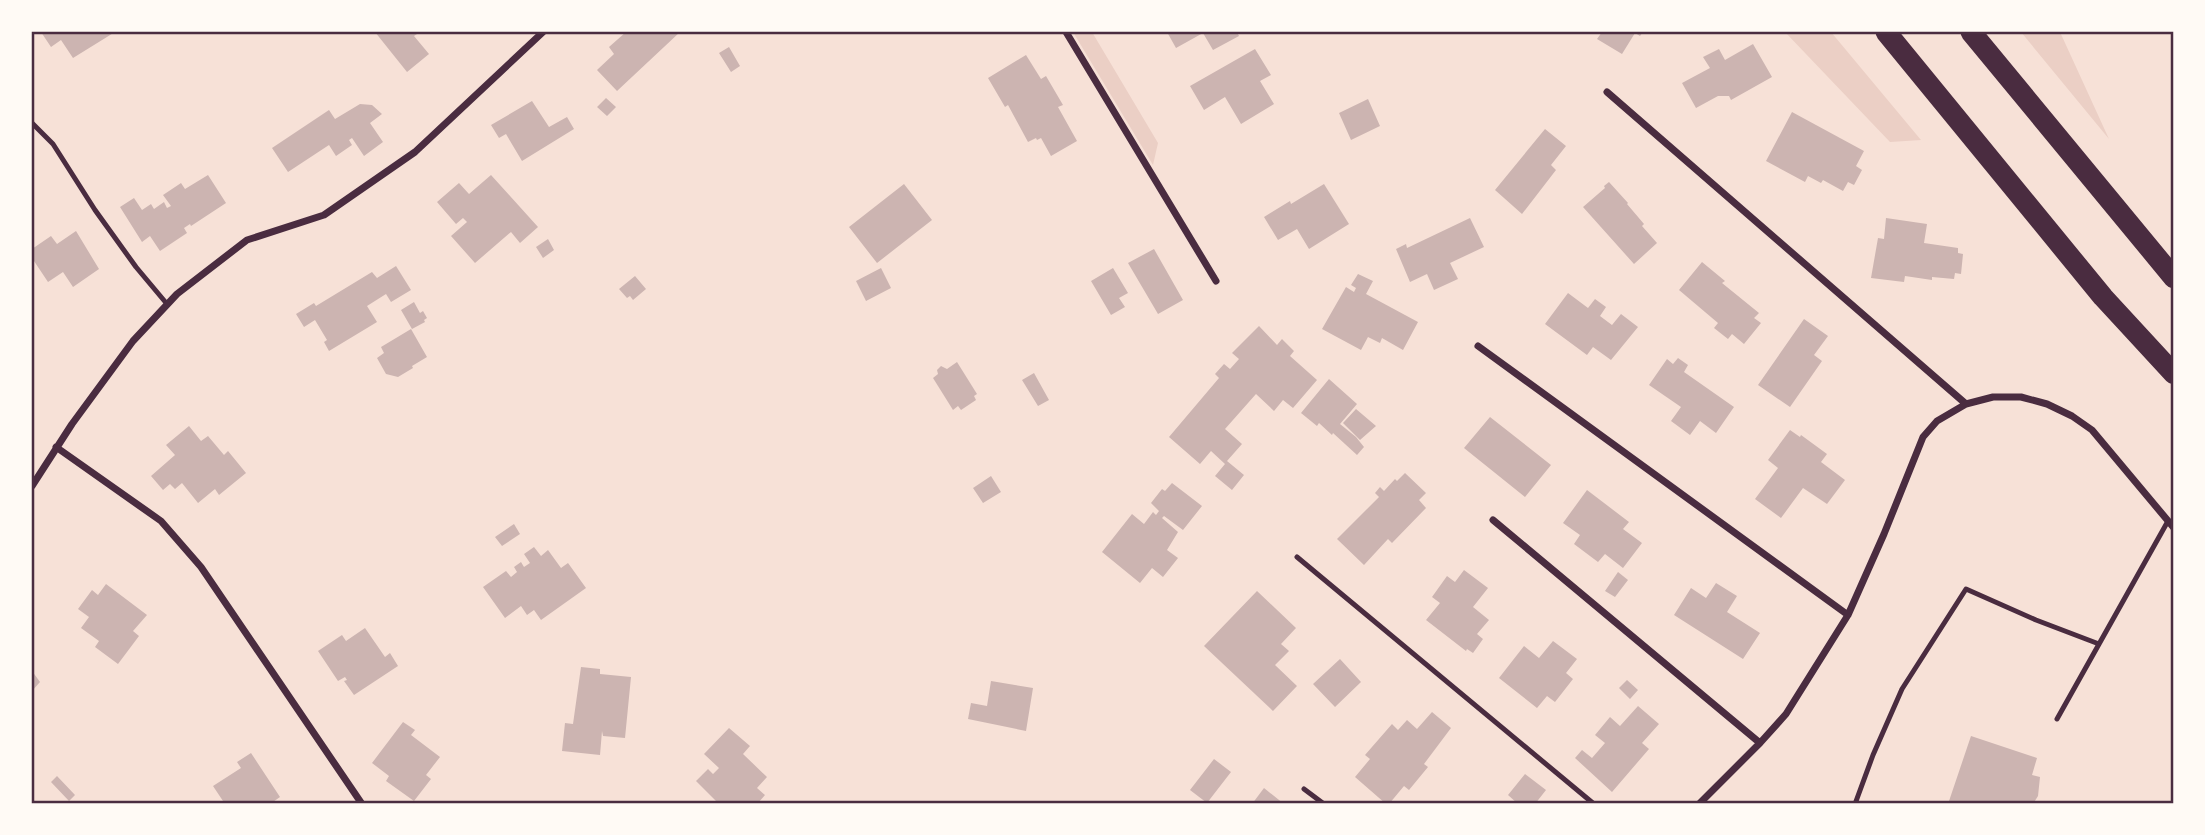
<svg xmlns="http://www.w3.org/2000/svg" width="2205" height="835" viewBox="0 0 2205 835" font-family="Rubik,sans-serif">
<rect width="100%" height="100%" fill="#f7e1d7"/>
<!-- green -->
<path fill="#ebcfc5" d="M1073 32H1092L1158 143 1153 165Z
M1785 32H1831L1921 140 1890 142Z
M2021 32H2060L2109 139Z"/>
<!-- building -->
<path fill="#ccb4b1" d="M41 32H115L73 58 61 40 51 47Z
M375 32H420L414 36 429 54 407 72Z
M626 32H680L617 91 597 70 614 54 609 47Z
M1167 32H1237L1239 36 1213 50 1203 33 1176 48Z
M1602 32H1643L1640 36 1635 33 1622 54 1597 39Z
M1753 44 1772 77 1731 100 1729 96H1718L1696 108 1682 83 1710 68 1703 57 1719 49 1725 60Z
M729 47 740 66 731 72 719 53Z
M1255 49 1271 75 1260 81 1274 104 1241 124 1225 97 1204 110 1190 86Z
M1026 55 1041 79 1046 76 1063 105 1058 107 1077 141 1051 156 1041 138 1037 140 1036 138 1028 142 1008 105 1005 107 988 78Z
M606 98 616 107 607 116 597 107Z
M1368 99 1380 126 1351 140 1339 113Z
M532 101 549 127 567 117 574 129 522 161 506 134 499 138 491 125Z
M360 104 372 105 382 114 370 123 383 142 364 156 352 138 349 140 352 145 336 156 329 145 288 172 272 148 329 110 335 119Z
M1792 112 1864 151 1856 166 1862 170 1854 185 1848 182 1843 191 1823 180 1821 183 1808 176 1805 182 1766 161Z
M1545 129 1566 146 1551 165 1556 170 1522 214 1495 190Z
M208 175 226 203 191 226 190 224 184 228 187 233 160 251 150 236 142 242 120 207 134 198 142 210 151 204 154 209 164 202 167 208 171 206 163 195 181 183 185 189Z
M491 175 538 227 520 243 511 232 475 263 451 236 467 222 463 218 456 224 437 202 459 183 469 194Z
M1609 182 1628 203 1627 204 1644 224 1642 226 1657 243 1634 264 1583 207 1605 188 1604 186Z
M904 184 932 220 877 263 849 227Z
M1324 184 1349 224 1309 249 1297 229 1278 240 1264 217 1290 201 1291 204Z
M1470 218 1484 247 1450 263 1458 279 1434 290 1427 274 1410 282 1396 249 1406 244 1407 248Z
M1886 218 1927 224 1924 243 1958 248V253L1963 254 1961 274 1955 273 1954 279 1932 277V280L1905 276 1904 282 1871 278 1878 238 1884 239Z
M76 231 99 269 73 287 63 272 48 282 32 258V249L51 236 57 244Z
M548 239 554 250 543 258 536 247Z
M1154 249 1183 300 1158 314 1128 263Z
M1702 262 1725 281 1722 283 1759 313 1754 318 1761 323 1744 344 1732 334 1728 339 1714 328 1718 323 1679 290Z
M396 266 411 290 391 302 386 294 367 306 377 322 329 351 324 342 327 340 315 320 304 327 296 314 314 303 316 306 372 272 377 278Z
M881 268 891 288 866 301 856 281Z
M1113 268 1128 293 1119 298 1125 307 1111 315 1091 281Z
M1358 274 1373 281 1366 294 1418 322 1403 350 1382 338 1380 343 1368 337 1361 350 1322 329 1346 287 1354 292 1356 288 1351 285Z
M635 276 646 289 633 300 630 296 627 298 619 289Z
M1568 293 1588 308 1595 299 1606 307 1600 316 1612 325 1621 314 1638 327 1611 360 1593 347 1587 355 1545 324Z
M414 302 420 313 423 311 427 318 424 320 425 322 412 329 401 310Z
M1804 319 1828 336 1814 355 1822 361 1790 407 1758 385Z
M1259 326 1277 345 1282 339 1294 351 1290 356 1317 380 1293 408 1283 400 1274 411 1256 394 1225 429 1242 444 1227 461 1244 475 1232 490 1215 476 1225 464 1211 451 1200 464 1169 437 1219 378 1215 374 1224 364 1230 369 1239 359 1232 353Z
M411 329 427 357 412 366 413 368 398 377 386 374 377 358 384 353 381 347Z
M1678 358 1688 365 1684 372 1734 407 1716 433 1700 421 1690 435 1671 421 1681 407 1649 385 1667 359 1673 364Z
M957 362 977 394 974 396 976 400 961 410 958 406 953 410 933 378 938 374 937 370 941 366 947 369Z
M1034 373 1049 400 1038 406 1022 380Z
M1329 379 1357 404 1340 424 1356 437 1364 447 1357 455 1333 433 1332 435 1319 423 1317 426 1301 413Z
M1356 409 1376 426 1360 440 1343 423Z
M1490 417 1551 465 1525 497 1464 448Z
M189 426 201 441 208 436 224 455 228 451 246 473 219 495 215 489 198 503 182 483 175 489 170 484 163 490 151 476 175 455 166 445Z
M1790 430 1800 437 1801 435 1827 454 1821 462 1845 480 1827 504 1803 488 1781 518 1755 499 1778 468 1768 460Z
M1405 473 1426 493 1419 500 1426 508 1392 543 1388 539 1364 565 1337 539 1379 497 1375 493 1380 487 1384 491 1395 479 1397 481Z
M991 476 1001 492 983 503 973 488Z
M1172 483 1202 506 1183 530 1164 516 1162 518 1178 532 1167 550 1178 558 1163 577 1152 568 1140 583 1102 552 1132 514 1144 524 1153 512 1156 515 1159 511 1151 503 1162 489 1165 491Z
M1587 490 1629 522 1623 529 1642 543 1623 568 1605 554 1598 562 1574 544 1580 535 1563 523Z
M514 524 520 534 502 546 495 537Z
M534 547 541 556 548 550 561 568 568 563 586 588 541 620 534 610 527 615 521 606 505 618 483 587 506 571 511 577 517 572 514 567 521 562 524 567 530 563 524 554Z
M1464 570 1488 588 1473 607 1489 620 1477 634 1483 639 1473 653 1467 649 1466 651 1426 620 1440 603 1432 597 1447 576 1455 582Z
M1618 572 1628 580 1615 597 1605 591Z
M1716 583 1737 596 1727 612 1760 633 1743 659 1674 615 1691 588 1706 598Z
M106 584 147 615 133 631 139 636 118 664 95 647 99 641 81 628 89 617 78 609 92 590 98 595Z
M1257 591 1296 628 1281 644 1289 651 1275 665 1297 686 1273 711 1204 646Z
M365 628 385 657 390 653 398 666 354 695 344 681 347 680 345 677 338 681 318 651 342 635 346 641Z
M1553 641 1577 659 1566 673 1573 679 1555 702 1547 696 1537 708 1499 678 1524 646 1539 658Z
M1340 659 1361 682 1335 707 1313 684Z
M581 667 600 669V680V674L631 677 625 738 603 736 602 731 600 755 562 751 565 723 573 724Z
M32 671 40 682 32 691Z
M1627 680 1638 690 1630 699 1619 688Z
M991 681 1033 688 1026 731 968 719 971 703 987 706Z
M1638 706 1659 724 1642 743 1649 749 1612 792 1575 758 1582 750 1592 758 1605 743 1595 735 1610 717 1620 726Z
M1432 712 1451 728 1424 764 1428 767 1409 790 1404 786 1389 804H1386L1355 777 1370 759 1365 755 1392 724 1398 730 1407 720 1417 729Z
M403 722 415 730 411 735 440 757 426 775 431 779 414 801 386 781 389 776 372 763Z
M729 728 750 746 743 754 767 777 757 788 765 795 757 804H719L696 781 708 769 713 774 719 768 704 754Z
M1971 736 2037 758 2032 775 2040 777 2038 796 2033 804H1948Z
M251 753 280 797 270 804H225L213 786 241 768 237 762Z
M1214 759 1231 772 1207 803 1190 790Z
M1525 774 1546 790 1535 804H1518L1508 795Z
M57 776 75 795 69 801 51 782Z
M1264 788 1284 804H1252Z"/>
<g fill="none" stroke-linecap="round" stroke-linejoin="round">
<!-- service -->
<path stroke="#4a2c40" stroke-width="5" d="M32 123 53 144 95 210 136 267 167 304
M1297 557 1594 804
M2057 719 2168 521
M1304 789 1324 804
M1855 804 1873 755 1902 689 1966 589 2036 620 2099 644"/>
<!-- minor -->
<path stroke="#4a2c40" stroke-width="7" d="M1066 32 1216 281
M1607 92 1966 404
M1478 346 1848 615
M56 447 161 521 201 567 362 804
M32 486 72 424 133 341 177 294 247 240 324 215 415 152 543 32
M1493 520 1760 743
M1699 804 1760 743 1786 714 1848 615 1884 534 1923 437 1937 421 1966 404 1993 397H2021L2047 404 2072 416 2092 430 2174 528"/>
<!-- motorway -->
<path stroke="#4a2c40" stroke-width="21" d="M1886 32 2103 297 2174 374
M1971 32 2174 278"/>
</g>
<!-- border -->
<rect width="2205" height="835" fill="none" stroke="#fffaf5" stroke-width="66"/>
<rect x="33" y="33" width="2139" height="769" fill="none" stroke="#4a2c40" stroke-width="2.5"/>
</svg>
